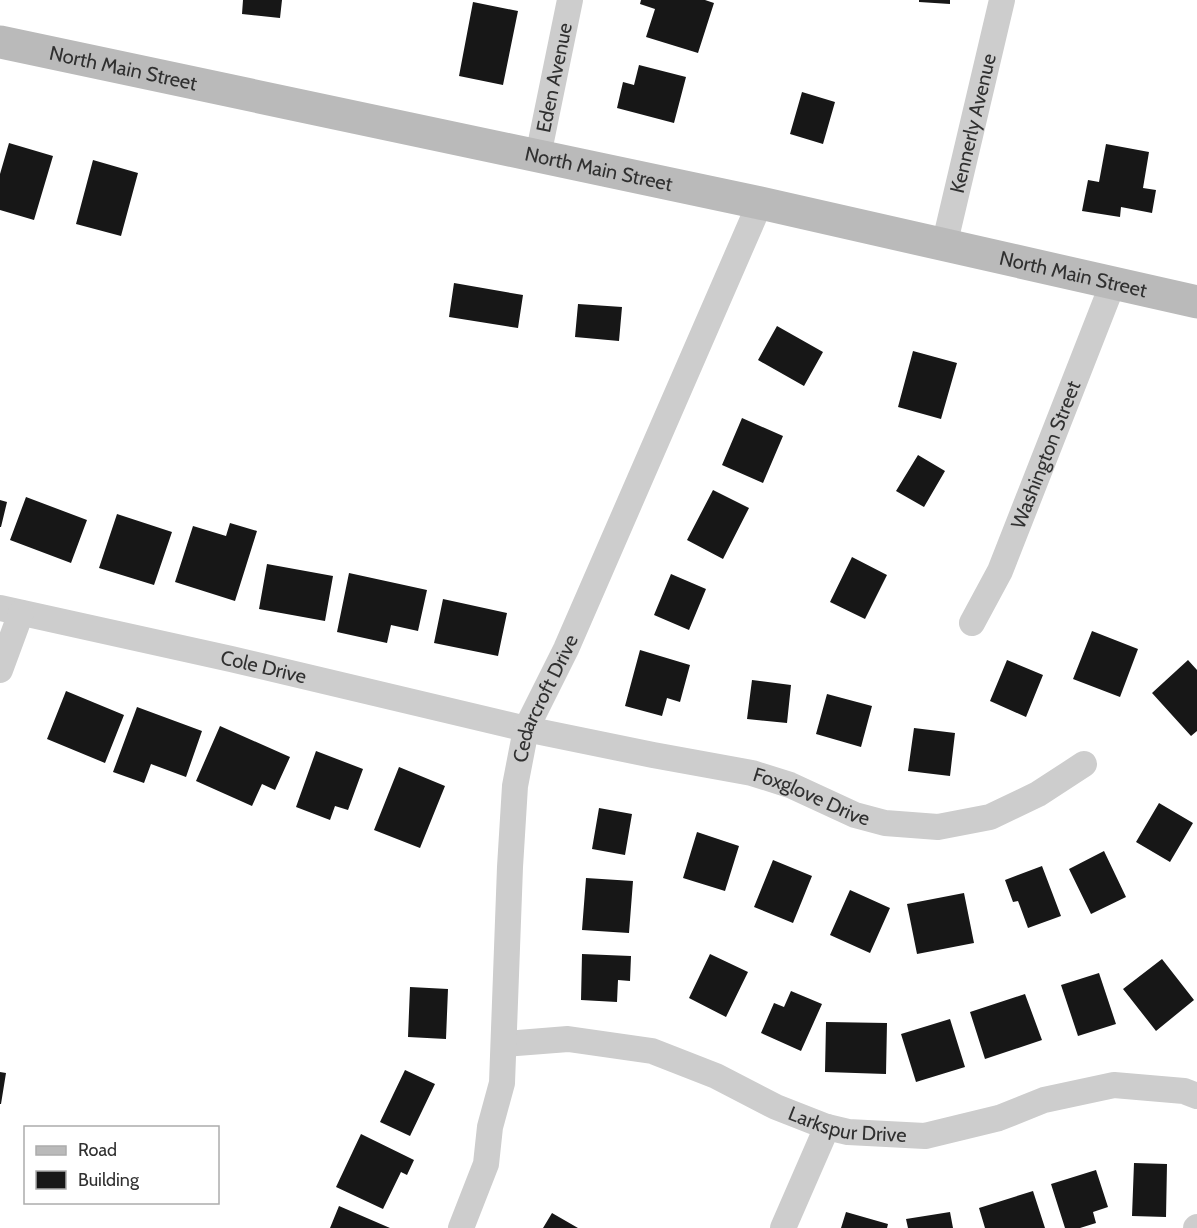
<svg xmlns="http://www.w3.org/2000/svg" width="1197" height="1228" viewBox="0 0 1197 1228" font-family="Cabin,sans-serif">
<rect width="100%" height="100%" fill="#fff"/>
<!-- building -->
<path fill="#171717" d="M243 0H282L280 18 242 14Z
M641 0H705L714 3 698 53 646 37 655 9 640 4Z
M919 0H950V4L919 2Z
M473 2 518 11 503 85 459 76Z
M639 65 686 77 674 123 617 108 623 82 634 85Z
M802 92 835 102 823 144 790 134Z
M9 143 53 156 34 220 0 210V174Z
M1106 144 1149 152 1143 188 1156 190 1152 213 1121 207 1120 217 1082 211 1088 180 1099 182Z
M93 160 138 173 121 236 76 224Z
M454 283 523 295 518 328 449 317Z
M578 304 622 307 619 341 575 337Z
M777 326 823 352 804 386 758 360Z
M913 351 957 363 941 419 898 407Z
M742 418 783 436 763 483 722 465Z
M918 455 945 471 924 507 896 491Z
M713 490 749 508 723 559 687 540Z
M26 497 87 520 71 563 10 540Z
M0 500 7 502 1 527H0Z
M117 514 172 532 154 585 99 568Z
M230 523 257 531 235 601 175 582 193 526 226 536Z
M852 557 887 575 865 619 830 602Z
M267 564 333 576 325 621 259 609Z
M349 573 427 590 418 631 391 625 387 643 337 632Z
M671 574 706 589 689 630 654 615Z
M443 599 507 613 498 656 434 643Z
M1092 631 1138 649 1120 697 1073 679Z
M640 650 690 665 680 702 667 698 662 716 625 706Z
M1007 660 1043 675 1026 717 990 701Z
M1188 660 1197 670V731L1191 736 1152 693Z
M752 680 791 685 787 723 747 719Z
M66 691 124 715 105 763 47 739Z
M827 694 872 706 861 747 816 734Z
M137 707 202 731 186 777 151 764 144 783 113 772Z
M220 726 290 757 275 790 262 784 252 806 196 781Z
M914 728 955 733 950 776 908 771Z
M316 751 363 769 348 810 335 806 330 820 296 807Z
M399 767 445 786 420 848 374 830Z
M1159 803 1193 823 1170 862 1136 842Z
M599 808 632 814 625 855 592 849Z
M697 832 739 846 725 891 683 878Z
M1104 851 1126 897 1091 914 1069 869Z
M773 860 812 876 793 923 754 907Z
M1042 866 1061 916 1028 928 1018 901 1013 902 1005 880Z
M586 878 633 881 629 933 582 930Z
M850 890 890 908 870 953 830 935Z
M964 893 974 943 917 954 907 904Z
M582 954 631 956 630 981 618 980 617 1002 581 1000Z
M710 954 748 972 726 1017 689 998Z
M1162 959 1194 1000 1156 1031 1123 989Z
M1099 973 1116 1024 1078 1036 1061 985Z
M410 987 448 989 446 1039 408 1037Z
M791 991 822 1004 801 1051 761 1033 774 1003 784 1007Z
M1025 994 1042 1040 985 1059 970 1012Z
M950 1019 965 1067 916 1082 901 1034Z
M826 1022 887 1023 886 1074 825 1072Z
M405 1070 435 1084 410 1136 380 1122Z
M0 1072 6 1073 1 1104H0Z
M361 1134 414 1160 407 1175 401 1172 383 1209 336 1187Z
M1134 1163 1167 1164 1166 1217 1132 1216Z
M1096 1170 1108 1207 1093 1212 1096 1223 1080 1228H1065L1051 1184Z
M1033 1191 1045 1228H985L979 1208Z
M339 1206 390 1228H330Z
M846 1212 888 1224 887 1228H841Z
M950 1212 953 1228H908L906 1219Z
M552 1213 578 1228H543Z"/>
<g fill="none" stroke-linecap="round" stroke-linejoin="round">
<!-- street -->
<g stroke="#cdcdcd" stroke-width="26">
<path id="s1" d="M538 156 570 0"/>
<path id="s2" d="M944 246 1002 0"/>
<path id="s3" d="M0 608 231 659 526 729 653 755 752 773 790 785 855 815 885 823 938 827 990 817 1038 794 1084 764"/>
<path id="s4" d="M972 623 1000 571 1113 283"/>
<path d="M0 670 21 613"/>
<path id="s5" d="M504 1044 568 1039 652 1051 716 1076 776 1107 827 1127 848 1132 925 1136 999 1118 1044 1100 1114 1085 1184 1091 1197 1096"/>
<path id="s6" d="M461 1228 486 1164 490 1127 502 1083 510 867 515 786 526 729 566 649 760 203"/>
<path d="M783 1228 827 1127"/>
<path d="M1196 1228 1197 1227"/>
</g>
<!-- secondary -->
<path stroke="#bababa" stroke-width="33" id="s7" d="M0 42 760 203 1197 302"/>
</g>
<g text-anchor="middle" stroke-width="6" stroke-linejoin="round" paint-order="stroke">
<!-- street labels -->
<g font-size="20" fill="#303030" stroke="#fff">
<text dy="7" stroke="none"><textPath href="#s7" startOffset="126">North Main Street</textPath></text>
<text dy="7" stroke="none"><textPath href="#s1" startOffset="80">Eden Avenue</textPath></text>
<text dy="7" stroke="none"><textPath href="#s2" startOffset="126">Kennerly Avenue</textPath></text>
<text dy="7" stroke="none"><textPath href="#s7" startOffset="612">North Main Street</textPath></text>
<text dy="7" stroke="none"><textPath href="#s7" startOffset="1098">North Main Street</textPath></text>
<text dy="7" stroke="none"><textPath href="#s4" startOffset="184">Washington Street</textPath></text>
<text dy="7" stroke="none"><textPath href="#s3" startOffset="270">Cole Drive</textPath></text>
<text dy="7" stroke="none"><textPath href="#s6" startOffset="542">Cedarcroft Drive</textPath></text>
<text dy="7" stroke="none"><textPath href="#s3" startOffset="834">Foxglove Drive</textPath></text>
<text dy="7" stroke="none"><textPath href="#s5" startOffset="360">Larkspur Drive</textPath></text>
</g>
</g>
<!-- legend -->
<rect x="24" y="1126" width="195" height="78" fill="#ffffff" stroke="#acacac" stroke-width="1.5"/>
<rect x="36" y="1146" width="30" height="9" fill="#bababa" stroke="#acacac" stroke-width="1.5"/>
<text x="78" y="1156" font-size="18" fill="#303030">Road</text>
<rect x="36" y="1171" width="30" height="18" fill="#171717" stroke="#acacac" stroke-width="1.5"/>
<text x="78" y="1186" font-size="18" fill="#303030">Building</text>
</svg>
